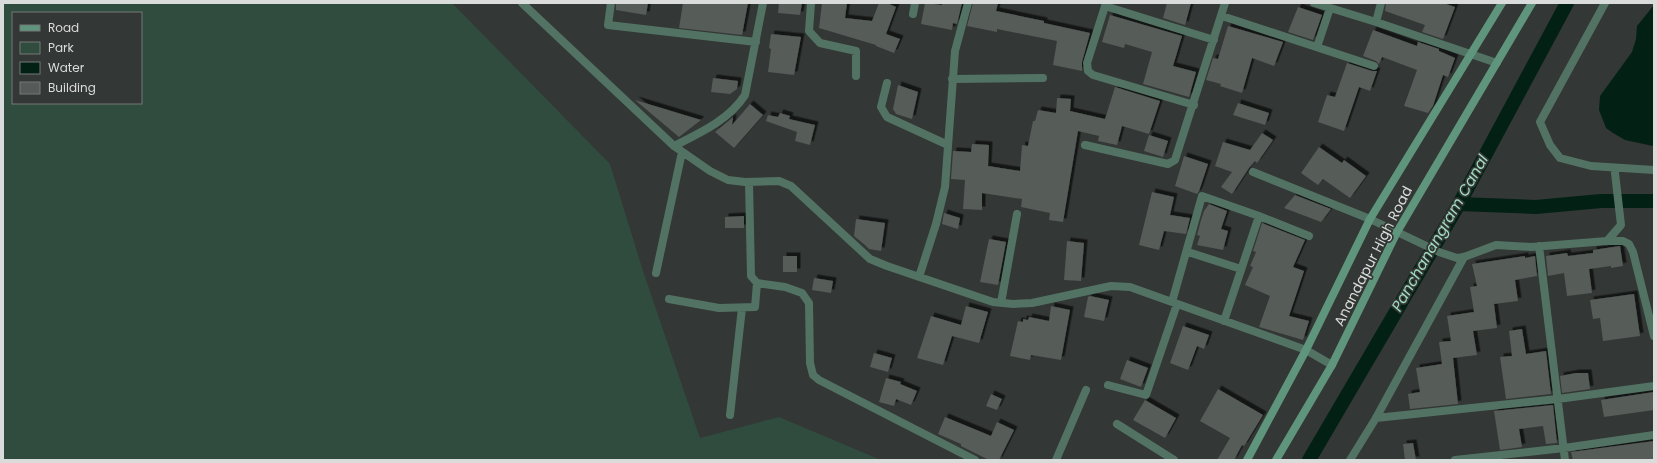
<svg xmlns="http://www.w3.org/2000/svg" width="1657" height="463" viewBox="0 0 1657 463" font-family="Poppins,sans-serif">
<defs>
<filter id="shadow"><feDropShadow dx="3.5" dy="-3.5" stdDeviation="0" flood-color="#0009"/></filter>
</defs>
<rect width="100%" height="100%" fill="#333735"/>
<!-- green -->
<path fill="#304c3f" fill-rule="evenodd" d="M3 3H452L610 164 643 271 700 438 779 417 881 460H3ZM13 13H141V103H13Z"/>
<!-- water -->
<path fill="#032015" d="M1654 5V146H1653L1625 140 1613 133 1606 128 1599 110 1600 96 1632 52 1636 39 1637 26Z"/>
<g fill="none" stroke-linecap="round" stroke-linejoin="round">
<!-- canal -->
<path stroke="#032015" stroke-width="14" d="M1459 204 1536 207 1601 201H1654
M1309 460 1459 204 1567 3"/>
</g>
<!-- building -->
<path fill="#565b59" filter="url(#shadow)" d="M616 3H648L646 15 616 10Z
M683 3H748L742 35 679 28Z
M779 3H802L800 15 778 13Z
M822 3H847L845 18 872 21 879 3H887L896 7 886 34 900 39 894 53 876 46V45L819 28Z
M925 3 942 5V3H962L957 24 953 23 952 30 921 24Z
M973 3H998L996 11 1044 21V23L1090 33 1082 62V71L1053 65 1057 41 997 29V32L967 26Z
M1167 3H1191L1185 25 1163 18Z
M1386 3H1443L1455 7 1443 39 1422 32 1425 25 1385 11Z
M1298 7 1322 15 1313 40 1288 32Z
M1110 15 1182 36 1173 66 1196 72 1189 97 1143 84 1152 52 1125 44 1124 48 1102 42Z
M1228 26 1283 42 1274 66 1252 58 1242 93 1220 86 1221 84 1206 80 1213 58 1218 59Z
M1373 30 1417 46 1418 42 1439 49V51L1455 58 1448 77 1443 75 1433 106 1428 113 1404 106 1417 70 1385 58 1382 57 1379 64 1376 61 1363 56Z
M771 34 801 37 794 75 768 72 771 49 769 48Z
M1347 63 1372 71H1377L1370 91 1359 87 1344 131 1318 122 1327 95 1335 97Z
M713 78 738 81 737 89 730 94 711 92Z
M898 85 918 92 912 119 896 114 893 109Z
M1115 87 1160 101 1149 134 1122 126 1117 145 1098 141 1099 136 1078 131 1063 222 1049 220 1050 213 1021 207 1022 199 982 193V210L963 209 965 180 951 179 953 151 971 152 972 144 989 145 988 166 1020 171 1022 145 1028 146 1033 121H1035L1038 110 1056 113 1057 98 1071 99 1070 111 1105 119Z
M635 100 701 120 679 137Z
M1238 103 1269 113 1265 125 1233 115Z
M750 104 763 115 734 148 715 132 733 117 732 125Z
M780 113 790 116 789 119 815 125 810 145 795 141 797 132 766 121 768 115 778 117Z
M1262 133 1273 140 1257 163 1255 161 1249 168 1232 194 1221 187 1232 172 1215 166 1223 142 1250 150Z
M1149 135 1168 141 1163 157 1144 151Z
M1319 147 1342 163 1344 160 1366 176 1350 198 1323 179 1318 185 1301 173Z
M1184 156 1208 164 1199 191 1197 194 1175 186Z
M1152 192 1174 197 1170 215 1190 218 1186 234 1164 231 1159 250 1139 245Z
M1295 195 1331 209 1321 222 1284 208Z
M1209 204 1227 211 1221 229 1228 231 1223 250 1197 245 1200 236 1197 235 1201 220 1204 211Z
M944 213 960 218 958 229 942 224Z
M744 216V228H725V217Z
M856 219 885 223 881 251 869 249 865 245 854 236Z
M1262 223 1305 240 1293 267 1304 271 1289 316 1309 321 1303 340 1259 327 1270 296 1245 285 1253 267 1250 266 1256 252 1253 251Z
M989 239 1006 242 998 285 980 282Z
M1067 241 1084 243 1081 281 1064 280Z
M1620 246 1623 266 1611 268V266L1589 269 1592 293 1567 296 1564 273 1548 276 1546 256 1567 253 1568 256 1593 253V250Z
M783 256H797V272H783Z
M1525 256V258L1535 256 1537 276 1515 280 1518 301 1494 304 1497 328 1473 331 1477 355 1453 358 1458 404 1410 409 1408 394 1420 392 1416 368 1442 364 1439 342 1451 341 1447 316 1474 312 1470 287 1477 286 1472 264Z
M814 278 833 281 831 293 812 290Z
M1634 294 1640 336 1603 341 1600 318 1593 319 1590 300Z
M1090 296 1109 300 1104 321 1084 317 1088 297Z
M966 306 988 312 979 343 952 336 943 365 917 358 931 316 961 325Z
M1051 306 1070 310 1061 360 1031 355 1030 360 1010 356 1018 321 1023 322V319L1028 320 1029 317 1049 321Z
M1183 326 1209 335 1204 349 1197 346 1188 370 1170 363Z
M1522 329 1526 354 1546 351 1551 394 1506 399 1500 357 1512 356 1509 331Z
M874 353 892 358 888 372 870 367Z
M1127 360 1148 368 1141 387 1120 379Z
M1576 373H1588L1590 389 1562 393 1560 376Z
M886 378 901 382 900 384 917 391 911 405 896 399 894 406 879 402Z
M1218 389 1263 415 1244 446 1242 445 1234 460H1217L1230 438 1200 421Z
M1654 392V410L1604 417 1601 400Z
M991 394 1002 399 997 410 986 406Z
M1145 400 1176 418 1165 438 1133 420Z
M1553 405 1557 443 1546 444 1543 426 1519 429 1522 447 1500 450 1494 411Z
M945 417 991 436 997 422 1014 430 999 460H989L961 446V444L938 434Z
M1654 441V460H1573L1571 452Z
M1413 443 1416 460H1405L1403 444Z"/>
<g fill="none" stroke-linecap="round" stroke-linejoin="round">
<!-- street -->
<path stroke="#527364" stroke-width="8" d="M522 3 674 146 710 171 728 180 745 182 779 181 791 186 870 259 887 266 993 302 1013 304 1032 303 1111 286 1130 287 1306 350 1332 365
M611 3 608 25 756 42
M811 3 809 31 820 43 856 51V76
M1106 3 1087 63 1088 71 1093 75 1194 105
M1314 3 1376 22 1497 63
M1605 3 1540 122 1550 145 1560 158 1591 166 1654 170
M1105 6 1214 40
M913 14 915 3
M1222 16 1374 66
M1376 22 1381 3
M1317 47 1330 8
M952 79 1043 78
M887 83 881 107 887 117 948 145
M1085 145 1168 164 1175 160 1225 3
M674 146C700 133 729 120 745 95L763 3
M1253 172 1370 219 1439 252 1457 258 1464 257 1496 245 1531 247 1607 241H1623L1629 244 1633 252 1654 336
M749 182 751 276 757 283 785 287 802 293 809 303 810 363 813 375 819 380 975 460
M1607 241 1621 225 1615 173
M1539 246 1565 460
M1188 252 1241 269
M656 273 682 152
M919 277 936 224 945 187 955 51 968 3
M669 299 719 308 755 307 757 283
M1172 302 1202 196 1259 216
M1001 303 1017 214
M1224 321 1259 216 1309 236
M1108 385 1146 395 1177 304
M730 415 742 308
M1376 418 1558 399 1654 386
M1117 424 1174 460
M1056 460 1086 390
M1350 460 1376 418 1464 257
M1455 460 1564 448 1654 435"/>
<!-- secondary -->
<path stroke="#5f957d" stroke-width="8" d="M1247 460 1306 350 1370 219 1502 3
M1276 460 1332 365 1397 232 1532 3"/>
</g>
<g text-anchor="middle" stroke-width="3.5" stroke-linejoin="round" paint-order="stroke">
<!-- street labels -->
<g font-size="14" fill="#d9dcda" stroke="#333735">
<text transform="translate(1373 256) rotate(-63)" y="5">Anandapur High Road</text>
</g>
<!-- water labels -->
<g font-size="15" font-style="italic" fill="#a2ddc1" stroke="#333735">
<text transform="translate(1440 233) rotate(-60)" y="5">Panchanangram Canal</text>
</g>
</g>
<!-- border -->
<rect width="1657" height="463" fill="none" stroke="#d9dcda" stroke-width="8"/>
<!-- legend -->
<rect x="12" y="12" width="130" height="92" fill="#333735" stroke="#757977"/>
<rect x="20" y="25" width="20" height="6" fill="#5f957d" stroke="#757977"/>
<text x="48" y="32" font-size="12" fill="#d9dcda">Road</text>
<rect x="20" y="42" width="20" height="12" fill="#304c3f" stroke="#757977"/>
<text x="48" y="52" font-size="12" fill="#d9dcda">Park</text>
<rect x="20" y="62" width="20" height="12" fill="#032015" stroke="#757977"/>
<text x="48" y="72" font-size="12" fill="#d9dcda">Water</text>
<rect x="20" y="82" width="20" height="12" fill="#565b59" stroke="#757977"/>
<text x="48" y="92" font-size="12" fill="#d9dcda">Building</text>
</svg>
